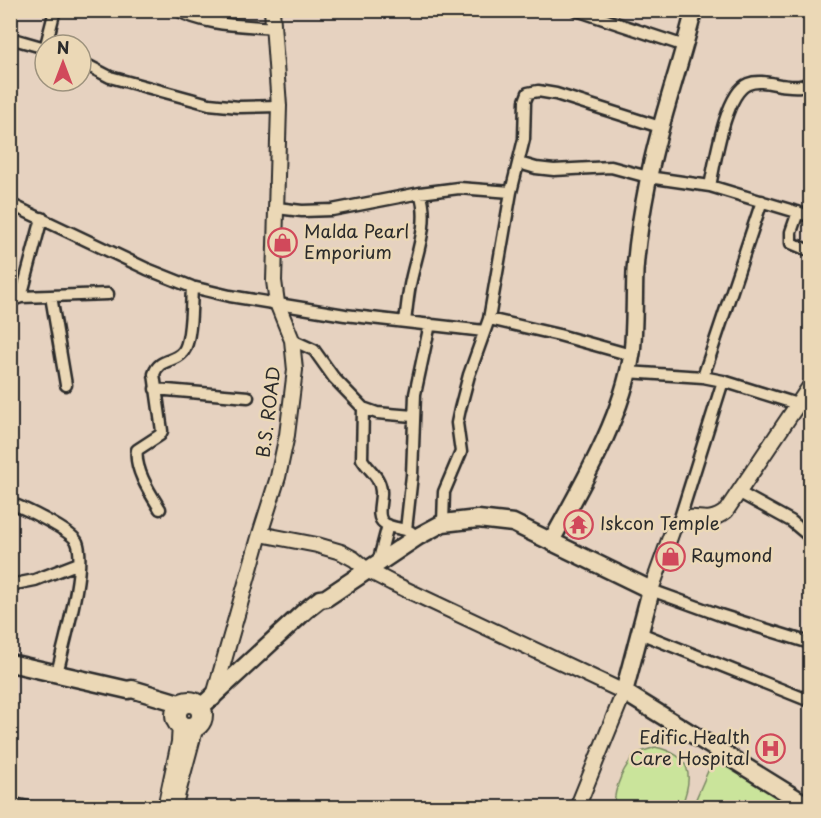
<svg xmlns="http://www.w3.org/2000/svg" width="821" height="818" viewBox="0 0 821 818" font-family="'Playpen Sans',sans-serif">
<rect width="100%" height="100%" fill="#e6d2c0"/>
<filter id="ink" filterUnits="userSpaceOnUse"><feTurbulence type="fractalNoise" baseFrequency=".0167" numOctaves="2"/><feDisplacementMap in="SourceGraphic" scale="12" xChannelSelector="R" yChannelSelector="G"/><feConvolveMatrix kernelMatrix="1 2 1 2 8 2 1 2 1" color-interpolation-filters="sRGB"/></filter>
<g filter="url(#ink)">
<!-- green -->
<path fill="#cae49b" stroke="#7a8863" stroke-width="1.5" d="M655 747C692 755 694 776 681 807H614C614 789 624 761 641 752 645 750 651 749 655 747Z
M718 748 803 808H692Z"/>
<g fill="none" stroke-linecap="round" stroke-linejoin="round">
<defs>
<path id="minor" d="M177 10C207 26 241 25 273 28
M576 10 685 46
M10 38 45 48
M46 45 55 10
M81 62 110 77 209 104 239 107 279 106
M519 163 536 168 554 170 611 167 648 177 710 186C715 163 725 93 748 84 758 80 769 83 780 85 791 86 802 89 810 81
M710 186 810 216
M10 204 147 269 192 287 230 296 345 315 484 331
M277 208 302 211 332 210 420 193 459 188 511 192
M798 212 791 232V243L810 251
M51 296 66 385
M21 297 42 218
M10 301 21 297 108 294
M489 319 559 335 631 355
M405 321C407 308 408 293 411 280 417 252 430 221 420 193
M292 340 314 350 334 378 363 408 377 413 413 416
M627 372 703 377 723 381 797 404
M703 377 762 201
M155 389 248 397
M800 400 810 407
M363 408 362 459C369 471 380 476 381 491 382 501 375 517 384 523 391 529 403 528 411 532
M738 492 791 521 810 537
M10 503C24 508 72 531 77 542 87 566 63 646 57 674
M160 509C150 493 134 469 137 450L160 435 162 431 154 374C159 358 174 363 183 352 192 341 191 302 192 287
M679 521 723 381
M443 523 444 492 461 452 457 423 460 409 469 375 489 319 511 192 524 139 525 101 528 93 538 91 556 94 660 127
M406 530 412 475 415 394 430 324
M378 563 388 525
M10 585 35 580 79 563
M651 590 720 615 810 643
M640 633 810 701
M10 803 32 808"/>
<path id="tertiary" d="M260 534 317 545 341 552 354 559 367 570 392 583 624 692 577 808
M651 590 673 529C691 505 702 530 726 511L810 386
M213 699 260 534 278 477 287 435 295 370 292 340 277 303 274 281 279 106 272 10
M165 808 179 742 180 724
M174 808 196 726"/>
<path id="secondary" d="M552 540C582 485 623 416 632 353 635 326 634 299 635 271 637 241 642 211 648 181 659 123 680 68 694 10"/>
<path id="primary" d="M10 663 128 690 132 689 182 704
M200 708 306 610 320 599 326 598 417 537 443 523 478 519 513 523 651 590 624 692 810 807"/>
<path id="motorway" d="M176 715a13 13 0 1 1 26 0a13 13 0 1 1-26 0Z"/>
</defs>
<!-- minor casing -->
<use href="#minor" stroke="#2b2b2b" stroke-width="15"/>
<!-- tertiary casing -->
<use href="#tertiary" stroke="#2b2b2b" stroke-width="18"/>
<!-- secondary casing -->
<use href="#secondary" stroke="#2b2b2b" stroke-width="20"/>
<!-- primary casing -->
<use href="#primary" stroke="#2b2b2b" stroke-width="21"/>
<!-- motorway casing -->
<use href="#motorway" stroke="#2b2b2b" stroke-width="24"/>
<!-- minor -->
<use href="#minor" stroke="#ebd8b6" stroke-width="10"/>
<!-- tertiary -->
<use href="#tertiary" stroke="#ebd8b6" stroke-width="14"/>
<!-- secondary -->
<use href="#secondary" stroke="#ebd8b6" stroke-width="15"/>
<!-- primary -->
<use href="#primary" stroke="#ebd8b6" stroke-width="16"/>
<!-- motorway -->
<use href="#motorway" stroke="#ebd8b6" stroke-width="20"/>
</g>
</g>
<!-- icons -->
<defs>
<symbol id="shop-ring" viewBox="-11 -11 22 22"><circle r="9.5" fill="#ebd8b6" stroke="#d1495b" stroke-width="1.5"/><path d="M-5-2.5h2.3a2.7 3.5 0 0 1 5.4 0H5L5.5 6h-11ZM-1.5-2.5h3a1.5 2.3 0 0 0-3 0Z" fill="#d1495b"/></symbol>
<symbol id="temple-ring" viewBox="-11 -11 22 22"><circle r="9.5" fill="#ebd8b6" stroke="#d1495b" stroke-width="1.5"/><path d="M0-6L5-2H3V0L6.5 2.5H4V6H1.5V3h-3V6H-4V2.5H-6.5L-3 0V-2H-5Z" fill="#d1495b"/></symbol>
<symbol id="hospital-ring" viewBox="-11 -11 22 22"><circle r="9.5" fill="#ebd8b6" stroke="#d1495b" stroke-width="1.5"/><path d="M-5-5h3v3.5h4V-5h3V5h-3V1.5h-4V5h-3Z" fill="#d1495b"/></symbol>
</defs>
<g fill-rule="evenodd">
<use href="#shop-ring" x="266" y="226" width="33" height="33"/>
<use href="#temple-ring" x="562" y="508" width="33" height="33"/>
<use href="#shop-ring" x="654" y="540" width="33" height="33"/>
<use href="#hospital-ring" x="754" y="732" width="33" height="33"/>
</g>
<g text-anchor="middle" stroke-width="5" stroke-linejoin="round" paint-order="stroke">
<!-- poi labels -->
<g font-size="18" fill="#2b2b2b" stroke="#ebd8b6" text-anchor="start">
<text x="304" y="238">Malda Pearl<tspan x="304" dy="21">Emporium</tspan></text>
<text x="600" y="530">Iskcon Temple</text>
<text x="691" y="562">Raymond</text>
<text x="750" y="744" text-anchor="end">Edific Health<tspan x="750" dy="21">Care Hospital</tspan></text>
</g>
<!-- street labels -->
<g font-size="18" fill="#2b2b2b" stroke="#ebd8b6">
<text transform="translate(269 412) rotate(-83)" y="6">B.S. ROAD</text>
</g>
</g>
<!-- margin -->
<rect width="821" height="818" fill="none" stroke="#ebd8b6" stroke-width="36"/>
<rect x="18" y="18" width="785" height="782" fill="none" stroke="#2b2b2b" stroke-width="2" filter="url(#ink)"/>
<!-- north arrow -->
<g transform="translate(63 63)"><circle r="28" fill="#ebd8b6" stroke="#9e937e" stroke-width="1.5"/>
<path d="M0-4.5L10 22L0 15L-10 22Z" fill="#d1495b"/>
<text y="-9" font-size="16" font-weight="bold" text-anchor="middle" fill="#2b2b2b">N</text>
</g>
</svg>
